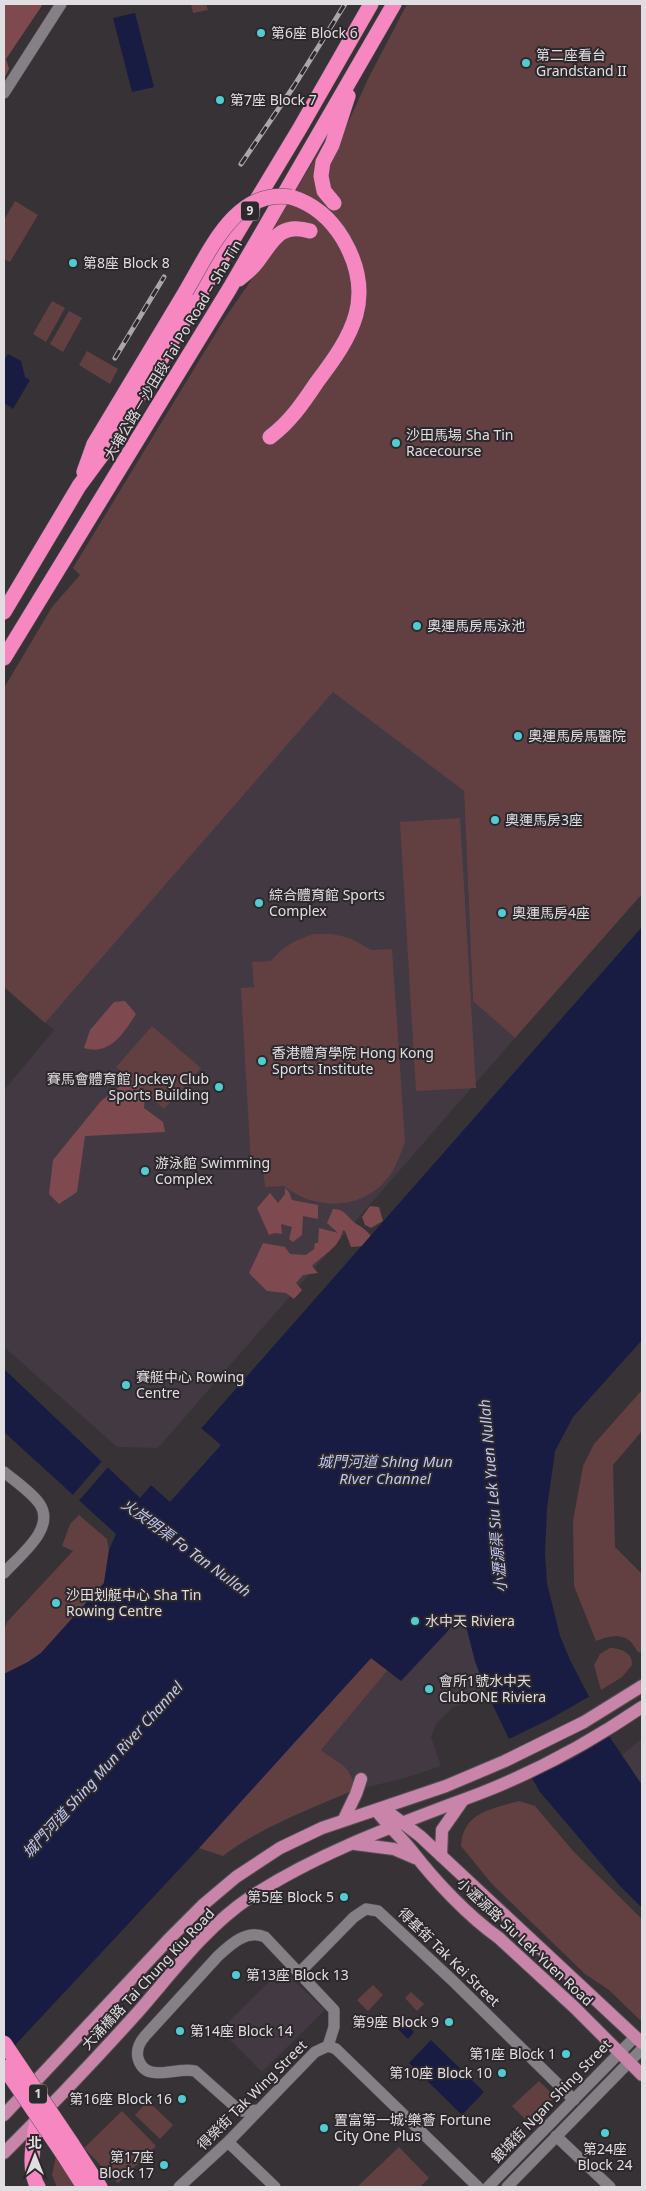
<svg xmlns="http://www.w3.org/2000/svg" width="646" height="2191" viewBox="0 0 646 2191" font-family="'Noto Sans','Noto Sans TC',sans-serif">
<rect width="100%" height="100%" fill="#363236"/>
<!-- built -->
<path fill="#423942" d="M333 691 464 791 473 1000 515 1038 158 1448 117 1447 4 1347V1090L54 1030 45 1023Z
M464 1617 475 1661 488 1697 453 1707 436 1724 431 1737 441 1766 405 1778 352 1791 351 1773 321 1750 387 1671 374 1639Z
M642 1738V1785L621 1756Z
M282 1969 325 2010 262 2072 220 2030Z"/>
<!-- green -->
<path fill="#624042" d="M191 4H206L208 10 193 13Z
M407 4H642V894L515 1038 473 1001 464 791 333 692 45 1023 4 987V688L52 607 80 575 73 568 225 318 272 250 264 244 324 143 336 149 368 79Z
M15 201 38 215 10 262 4 259V220Z
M52 301 65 308 46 342 33 334Z
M69 311 82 318 63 352 50 344Z
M87 351 118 369 110 384 79 365Z
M460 818 476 1088 416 1091 400 822Z
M314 934H332L350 938 371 950 392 949 405 1142C400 1155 396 1169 386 1180 360 1211 314 1210 284 1186L265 1187 263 1165H251L241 988 254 987 252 962 271 961C283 946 295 940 314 934Z
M152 1026 201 1068 164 1109 116 1067Z
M642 1390V1431L613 1465 615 1547 642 1574V1653L638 1652C635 1649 634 1645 631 1642 621 1632 606 1637 596 1641L574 1586 573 1521 583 1466 594 1444Z
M79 1515 107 1539 109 1550 104 1583 41 1653 28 1662 4 1674V1631L7 1622 73 1551 62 1546 70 1524Z
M610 1648C621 1648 633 1653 632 1665L622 1677 601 1690 594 1665 600 1654Z
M371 1658 388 1670 321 1750C337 1763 357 1768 352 1791 310 1809 259 1828 223 1856L199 1848Z
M519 1801 535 1806 574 1852 642 1919V2022L609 1990 585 1974 492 1884 461 1846C463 1812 492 1809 519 1801Z
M373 1985 383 1995 368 2011 357 2000Z
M411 1992 424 2004 417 2011 405 1998Z
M539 2081 555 2097 528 2122 512 2106Z
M148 2101 173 2125 160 2139 135 2115Z
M122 2111 156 2146 118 2183 84 2148Z
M399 2147 429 2178 420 2187H357Z
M56 2156 103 2187H57L52 2175Z"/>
<!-- forest -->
<path fill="#7f4a4f" d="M4 4H43L6 59 9 69 4 79Z
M125 1001 136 1014C124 1033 110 1056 84 1048L90 1030 114 1002Z
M128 1080 145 1091 144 1108 163 1122 165 1132 85 1136 77 1192 59 1204 49 1194 53 1160 101 1101Z
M285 1188 289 1192 292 1200 318 1205V1219L303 1216 302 1235 293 1242 289 1239 292 1227 281 1224 282 1234 275 1233 269 1235 257 1208 270 1193 278 1203 285 1194Z
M370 1206 379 1207 383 1221 371 1228 365 1225 362 1217Z
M333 1209C345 1209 347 1217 355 1223 363 1228 364 1228 371 1236L364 1246 351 1247 345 1231 343 1230C339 1248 324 1254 312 1266L318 1273 303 1275 296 1283 302 1290 294 1299 286 1293 267 1291 249 1273 263 1243 285 1247 290 1254 306 1255 314 1249 315 1243H318L319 1228 338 1233 327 1223Z"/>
<!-- water -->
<path fill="#181c43" d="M135 13 154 87 132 92 113 18Z
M8 354 21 361 25 377 30 380 13 409 4 403V360Z
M642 927V1340L573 1417 555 1451 547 1508 545 1554 547 1583 560 1636 570 1660 611 1739 642 1785V1908L620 1886 540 1792 511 1743 487 1693 475 1661 464 1618 455 1621 447 1632 401 1681 371 1658 199 1848 4 2057V1674L28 1662 41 1653 104 1583 109 1550 116 1534 4 1432V1369L140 1498Z
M404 2021 414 2032 408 2039 397 2028Z
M431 2040 484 2092 462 2115 409 2063Z"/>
<!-- pier -->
<path fill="#363236" d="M201 1428 221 1445 170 1502 151 1485Z
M103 1460 109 1466 77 1503 71 1497Z
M590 1696 612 1735 572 1759 529 1780 507 1740 552 1718Z"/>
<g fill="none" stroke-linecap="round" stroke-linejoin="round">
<defs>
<path id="minor" d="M4 93 61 4
M4 1472C15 1481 30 1491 39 1503 57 1528 20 1555 4 1573
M299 1973 354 1917 366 1909 378 1911 453 1981 574 2100
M328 2046 336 2049 478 2187
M259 2110 240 2111 195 2071C177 2066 145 2085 138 2058 136 2050 139 2043 145 2036L218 1956C231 1944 247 1929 265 1937L334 2010V2027L328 2046
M556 2136 610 2187
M228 2142 275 2187
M179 2187 228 2142 315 2052 328 2046
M488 2187 635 2037
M507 2187 642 2049"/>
<path id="major" d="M383 1808 420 1836 642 2043
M376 1810C387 1825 401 1837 412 1851 435 1881 468 1916 499 1938L574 2007 642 2075
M344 1819 356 1794 361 1779
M355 1844 394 1849 415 1858
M441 1856 442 1830 463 1800
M4 2115 168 1940 204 1904 236 1877 280 1848 322 1828 446 1786 505 1761 584 1722 642 1686
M4 2153C50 2107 95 2060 138 2012 173 1972 205 1928 249 1898 320 1851 402 1823 481 1793 537 1771 592 1741 642 1707"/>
<path id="highway" d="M334 203 324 191 321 176 323 162 332 145 348 96
M239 279C245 274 252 269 257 262 273 241 279 222 310 231
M270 437C290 422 303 403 317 382 352 336 377 297 343 239 331 219 314 204 291 197
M84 472 94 444 186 291
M4 612 79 486 110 444 300 128 371 4
M4 658 230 288 394 4
M37 2120C34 2140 27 2169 38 2187
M72 2144 100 2187
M61 2151 84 2187"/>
</defs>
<!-- minor casing -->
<use href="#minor" stroke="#555155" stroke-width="12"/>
<!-- major casing -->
<use href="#major" stroke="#555155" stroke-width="14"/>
<!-- highway casing -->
<use href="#highway" stroke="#555155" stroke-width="16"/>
<!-- minor -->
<use href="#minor" stroke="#858085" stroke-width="11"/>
<!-- major -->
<use href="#major" stroke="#c984a9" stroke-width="12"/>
<!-- highway -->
<use href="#highway" stroke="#f787c1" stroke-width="15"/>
<defs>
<path id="rail" d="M241 164 294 86 345 4
M115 358 164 277"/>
</defs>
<!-- rail casing -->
<use href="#rail" stroke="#aaa7aa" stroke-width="5"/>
<!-- rail -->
<use href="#rail" stroke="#2c282c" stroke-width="3" stroke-dasharray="9" stroke-linecap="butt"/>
<defs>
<path id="highway-bridge" d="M186 291C210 251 235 188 291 197
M4 2043 72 2144
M4 2067 61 2151"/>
</defs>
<!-- highway-bridge casing -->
<use href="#highway-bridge" stroke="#555155" stroke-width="16" stroke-linecap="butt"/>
<!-- highway-bridge -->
<use href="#highway-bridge" stroke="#f787c1" stroke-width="15"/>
</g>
<!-- markers -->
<g fill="#51ccd3" stroke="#2c282c" stroke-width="2">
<circle cx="261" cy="33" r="5"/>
<circle cx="526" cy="63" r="5"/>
<circle cx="220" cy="100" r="5"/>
<circle cx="73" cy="263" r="5"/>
<circle cx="396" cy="443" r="5"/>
<circle cx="417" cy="626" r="5"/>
<circle cx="518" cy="736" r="5"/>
<circle cx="495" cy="820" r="5"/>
<circle cx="259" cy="903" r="5"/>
<circle cx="502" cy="913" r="5"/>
<circle cx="262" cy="1061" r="5"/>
<circle cx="219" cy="1087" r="5"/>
<circle cx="145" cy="1171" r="5"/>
<circle cx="126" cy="1385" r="5"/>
<circle cx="56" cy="1603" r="5"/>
<circle cx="415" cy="1621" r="5"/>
<circle cx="429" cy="1689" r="5"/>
<circle cx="344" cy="1897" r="5"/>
<circle cx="236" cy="1975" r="5"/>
<circle cx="449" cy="2022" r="5"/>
<circle cx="180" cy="2031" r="5"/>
<circle cx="566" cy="2054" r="5"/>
<circle cx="502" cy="2073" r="5"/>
<circle cx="182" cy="2099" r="5"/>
<circle cx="324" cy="2128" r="5"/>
<circle cx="605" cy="2133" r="5"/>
<circle cx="164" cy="2165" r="5"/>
</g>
<g text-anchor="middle" stroke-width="4" stroke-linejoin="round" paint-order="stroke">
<!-- shield labels -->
<g fill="#2c282c" stroke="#aba7ab" stroke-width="1">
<rect x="241" y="201.5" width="18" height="19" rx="4"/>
<rect x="29" y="2084.5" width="18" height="19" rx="4"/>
</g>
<g font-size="12" font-weight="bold" fill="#e1dee1">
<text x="250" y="215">9</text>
<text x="38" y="2098">1</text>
</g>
<!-- poi labels -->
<g font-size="14" fill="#e1dee1" stroke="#2c282c" text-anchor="start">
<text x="271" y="38">第6座 Block 6</text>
<text x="536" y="60">第二座看台<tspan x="536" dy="16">Grandstand II</tspan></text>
<text x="230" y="105">第7座 Block 7</text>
<text x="83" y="268">第8座 Block 8</text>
<text x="406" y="440">沙田馬場 Sha Tin<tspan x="406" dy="16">Racecourse</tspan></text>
<text x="427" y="631">奧運馬房馬泳池</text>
<text x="528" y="741">奧運馬房馬醫院</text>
<text x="505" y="825">奧運馬房3座</text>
<text x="269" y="900">綜合體育館 Sports<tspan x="269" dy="16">Complex</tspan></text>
<text x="512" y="918">奧運馬房4座</text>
<text x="272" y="1058">香港體育學院 Hong Kong<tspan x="272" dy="16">Sports Institute</tspan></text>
<text x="209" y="1084" text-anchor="end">賽馬會體育館 Jockey Club<tspan x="209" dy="16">Sports Building</tspan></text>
<text x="155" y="1168">游泳館 Swimming<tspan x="155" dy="16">Complex</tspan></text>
<text x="136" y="1382">賽艇中心 Rowing<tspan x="136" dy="16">Centre</tspan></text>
<text x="66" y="1600">沙田划艇中心 Sha Tin<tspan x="66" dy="16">Rowing Centre</tspan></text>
<text x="425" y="1626">水中天 Riviera</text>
<text x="439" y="1686">會所1號水中天<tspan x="439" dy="16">ClubONE Riviera</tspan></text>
<text x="334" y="1902" text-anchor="end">第5座 Block 5</text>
<text x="246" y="1980">第13座 Block 13</text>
<text x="439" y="2027" text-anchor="end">第9座 Block 9</text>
<text x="190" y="2036">第14座 Block 14</text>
<text x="556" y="2059" text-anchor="end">第1座 Block 1</text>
<text x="492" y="2078" text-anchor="end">第10座 Block 10</text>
<text x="172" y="2104" text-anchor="end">第16座 Block 16</text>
<text x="334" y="2125">置富第一城‧樂薈 Fortune<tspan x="334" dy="16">City One Plus</tspan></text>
<text x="605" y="2154" text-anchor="middle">第24座<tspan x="605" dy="16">Block 24</tspan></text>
<text x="154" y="2162" text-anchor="end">第17座<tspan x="154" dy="16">Block 17</tspan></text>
</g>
<!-- street labels -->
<g font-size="14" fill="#e1dee1" stroke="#2c282c">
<text transform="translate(173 350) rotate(-59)" y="5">大埔公路－沙田段 Tai Po Road – Sha Tin</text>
<text transform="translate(525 1942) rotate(43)" y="5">小瀝源路 Siu Lek Yuen Road</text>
<text transform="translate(449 1957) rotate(44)" y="5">得基街 Tak Kei Street</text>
<text transform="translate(148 1979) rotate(-47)" y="5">大涌橋路 Tai Chung Kiu Road</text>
<text transform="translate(252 2095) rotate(-45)" y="5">得榮街 Tak Wing Street</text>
<text transform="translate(551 2101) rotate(-46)" y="5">銀城街 Ngan Shing Street</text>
</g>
<!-- water labels -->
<g font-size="15" font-style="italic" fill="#bec8f3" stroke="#2c282c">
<text x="385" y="1467">城門河道 Shing Mun<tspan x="385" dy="17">River Channel</tspan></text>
<text transform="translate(493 1496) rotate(-95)" y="5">小瀝源渠 Siu Lek Yuen Nullah</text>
<text transform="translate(186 1548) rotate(36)" y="5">火炭明渠 Fo Tan Nullah</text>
<text transform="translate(103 1770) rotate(-48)" y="5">城門河道 Shing Mun River Channel</text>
</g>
</g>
<!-- border -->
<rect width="646" height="2191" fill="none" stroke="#e1dee1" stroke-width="10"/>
<!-- north arrow -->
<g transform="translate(35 2156)" stroke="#2c282c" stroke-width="4" paint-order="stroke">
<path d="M0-4L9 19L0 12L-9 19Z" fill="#e1dee1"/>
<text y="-8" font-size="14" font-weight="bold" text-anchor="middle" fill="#e1dee1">北</text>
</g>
</svg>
